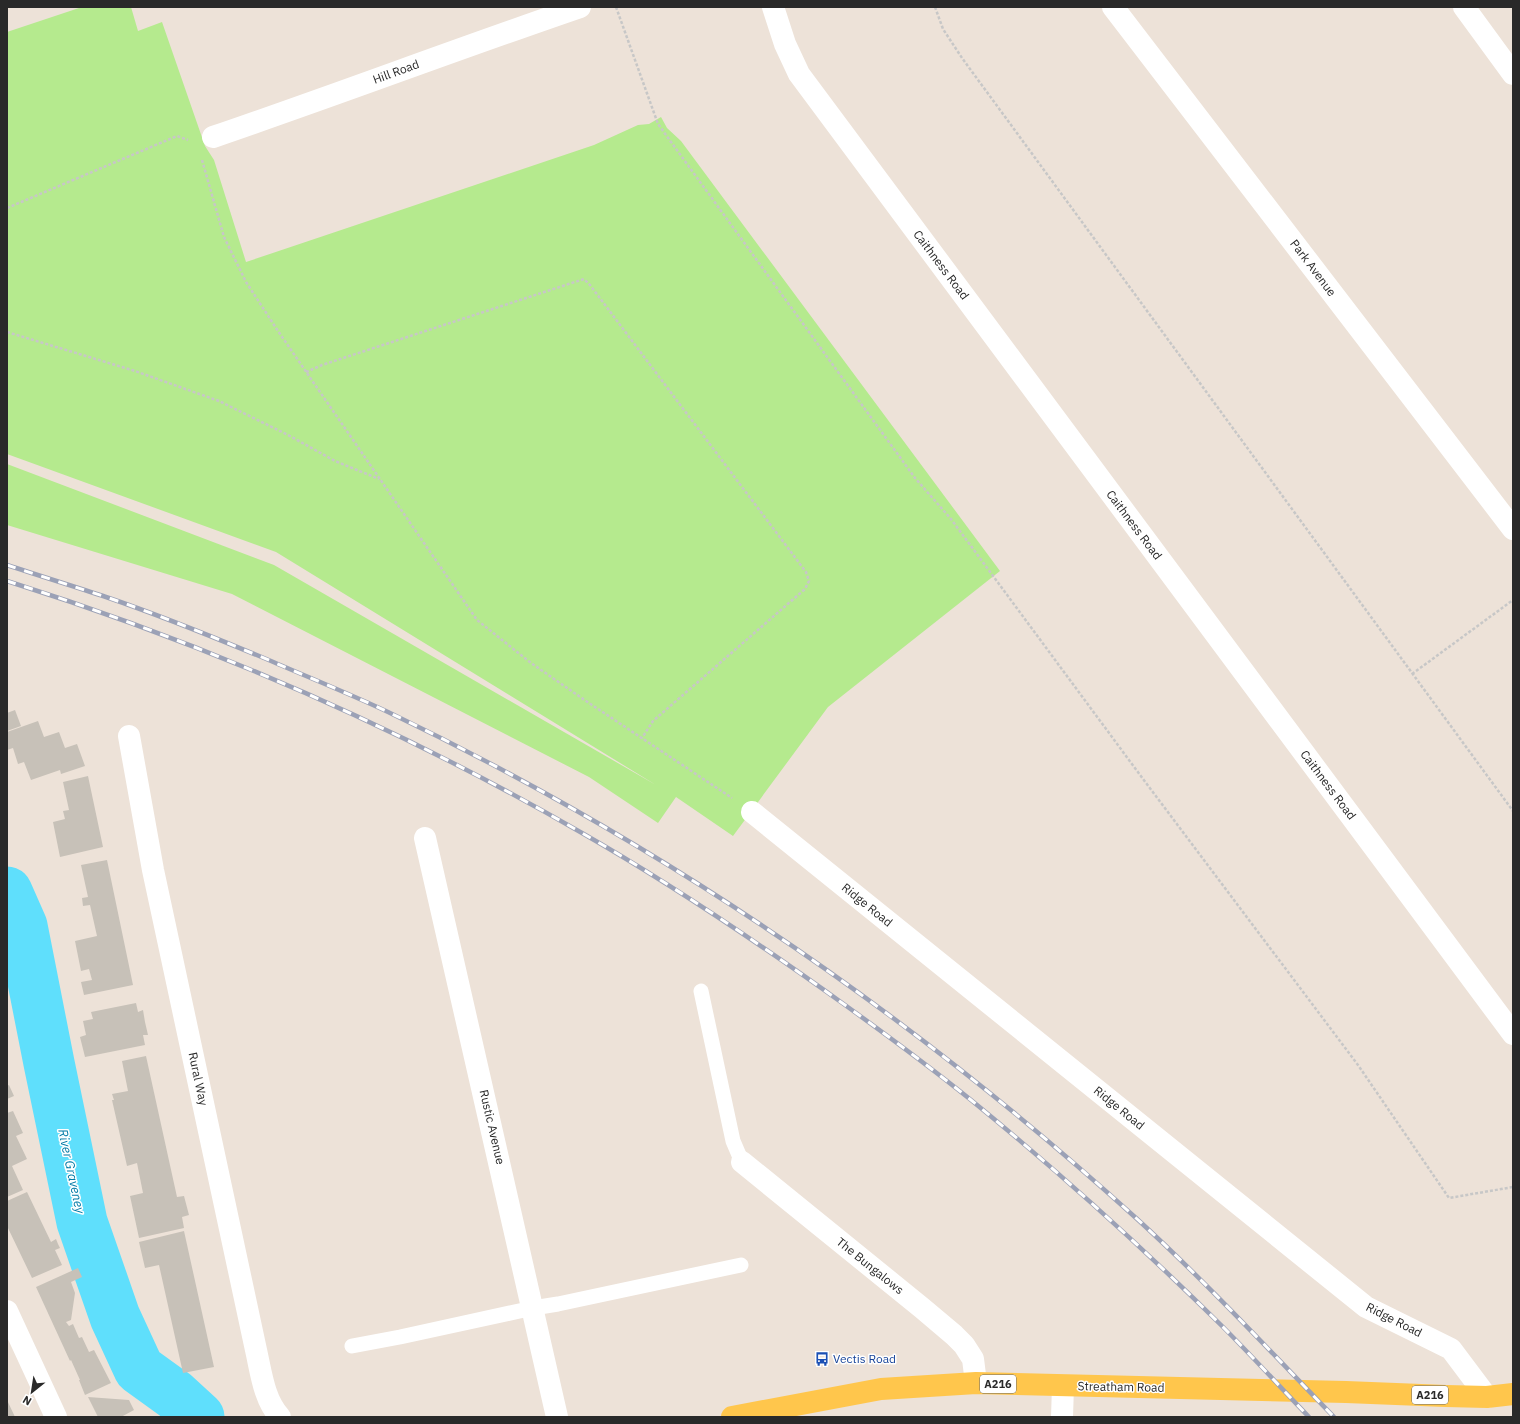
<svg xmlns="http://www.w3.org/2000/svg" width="1520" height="1424" viewBox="0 0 1520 1424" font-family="'IBM Plex Sans',sans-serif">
<rect width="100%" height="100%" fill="#ede2d8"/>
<!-- green -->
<path fill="#b5ea8e" d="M82 7H131L138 31 162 22 205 146 214 160 246 262 594 145 638 125 649 124 661 117 667 128 681 141 1000 571 828 707 733 836 676 797 658 823 589 777 232 594 7 525V464L274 565 656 785 276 552 7 454V32Z"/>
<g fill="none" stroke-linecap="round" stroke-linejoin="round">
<!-- river -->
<path stroke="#5fdffc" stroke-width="51" d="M7 892 22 926 49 1063 82 1222 115 1317 139 1369 175 1395 199 1417"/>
</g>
<!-- building -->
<path fill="#c7c1b8" d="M15 710 21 726 7 731V713Z
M38 721 44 737 59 732 65 748 77 744 85 766 61 774 60 770 31 780 24 762 18 764 13 748 7 750V732Z
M88 776 103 847 60 857 53 822 65 819 63 811 69 810 63 782Z
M107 860 133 985 84 995 81 982 92 980 89 969 81 971 75 941 97 936 90 905 83 906 82 898 88 897 81 865Z
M136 1003 138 1012 143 1010 145 1022 148 1035H143L145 1045 85 1057 80 1037 86 1035 83 1021 93 1019 91 1012Z
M146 1056 177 1197 184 1196 189 1215 182 1217 184 1228 139 1238 130 1196 143 1193 137 1163 127 1166 112 1100H114L112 1094 128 1091 122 1061Z
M9 1085 14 1096 7 1099V1086Z
M13 1111 23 1133 16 1136 27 1159 12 1166 23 1190 7 1197V1113Z
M27 1192 51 1242 56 1239 58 1244 60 1248 55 1250 62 1265 32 1278 7 1226V1201Z
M184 1231 214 1367 183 1373 159 1265 145 1268 139 1242Z
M78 1268 82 1277 71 1282 75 1293 71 1320 66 1322 69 1326 73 1324 79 1338 82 1337 89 1352 94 1350 111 1383 85 1395 79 1380H80L71 1360 70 1361 36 1287Z
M88 1397 129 1400 134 1410 121 1417H98Z
M7 1400 15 1417H7Z"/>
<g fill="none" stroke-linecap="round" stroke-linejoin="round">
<!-- path -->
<path stroke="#c7c7c7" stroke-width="2.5" stroke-dasharray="3 2" stroke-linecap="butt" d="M616 7 658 124 915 478 951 519 1143 779 1358 1065 1449 1198 1513 1187
M935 7 943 29 962 58 1513 811
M202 160 224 237 246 282 278 331 477 620 531 663 586 701 732 798
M7 208 177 136 188 140
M7 332 135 371 219 401 288 435 335 461 379 479
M306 372 322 365 584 279 590 285 806 572 809 581 805 589 653 721 642 738
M1412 674 1513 600"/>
<!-- service -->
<path stroke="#fff" stroke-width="15" d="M701 991 733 1141 742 1162
M352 1346 400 1337 533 1308 558 1304 741 1265"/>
<!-- minor -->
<path stroke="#fff" stroke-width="22" d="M773 7 785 44 799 74 1513 1034
M1113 7 1513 529
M1464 7 1513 74
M213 137C336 95 457 49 580 7
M129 736 153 870 256 1350C261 1372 264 1400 280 1417
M752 812 1366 1307 1451 1349 1487 1397
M425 838 557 1417
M742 1162 922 1308 954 1335 964 1345 973 1359 976 1383
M7 1311 56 1417
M1062 1417 1063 1386"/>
<!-- primary -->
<path stroke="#ffc64c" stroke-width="22" d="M732 1417 881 1389 976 1383 1346 1392 1446 1396 1487 1397 1513 1394"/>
<defs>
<path id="rail" d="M7 565C40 576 73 586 106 597 162 616 216 638 271 661 310 678 350 694 388 712 661 843 912 1015 1136 1218 1205 1281 1269 1350 1334 1417
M7 581C207 644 400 728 582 833 673 885 760 944 845 1005 888 1036 930 1067 971 1100 1058 1171 1142 1247 1222 1326 1252 1356 1280 1387 1309 1417"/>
</defs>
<!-- rail casing -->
<use href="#rail" stroke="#9ba1b6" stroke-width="4.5"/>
<!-- rail -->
<use href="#rail" stroke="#fff" stroke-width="3" stroke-dasharray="9" stroke-linecap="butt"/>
</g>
<!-- icons -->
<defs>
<symbol id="bus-bare" viewBox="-9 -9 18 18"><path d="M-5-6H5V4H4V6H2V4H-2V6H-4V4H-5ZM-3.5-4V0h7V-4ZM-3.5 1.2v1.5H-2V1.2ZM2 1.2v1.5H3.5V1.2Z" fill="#1a4fb4" stroke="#fff" stroke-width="2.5" paint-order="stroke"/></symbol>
</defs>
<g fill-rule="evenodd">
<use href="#bus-bare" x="812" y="1349" width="20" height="20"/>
</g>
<g text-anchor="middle" stroke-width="3" stroke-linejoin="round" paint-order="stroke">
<!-- shield labels -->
<g fill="#fff" stroke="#696969" stroke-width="1">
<rect x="980" y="1375" width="36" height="18" rx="3"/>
<rect x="1412" y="1386" width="36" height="18" rx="3"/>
</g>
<g font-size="11" font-weight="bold" fill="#292929">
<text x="998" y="1388">A216</text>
<text x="1430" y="1399">A216</text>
</g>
<!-- street labels -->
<g font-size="12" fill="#292929" stroke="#fff">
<text transform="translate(396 72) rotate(-20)" y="4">Hill Road</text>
<text transform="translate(941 265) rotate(53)" y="4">Caithness Road</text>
<text transform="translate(1313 268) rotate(53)" y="4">Park Avenue</text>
<text transform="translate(1134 525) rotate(53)" y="4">Caithness Road</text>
<text transform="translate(1328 785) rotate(53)" y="4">Caithness Road</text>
<text transform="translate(867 905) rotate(39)" y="4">Ridge Road</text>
<text transform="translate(198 1079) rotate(78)" y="4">Rural Way</text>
<text transform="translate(1119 1108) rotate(39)" y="4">Ridge Road</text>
<text transform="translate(492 1127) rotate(77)" y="4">Rustic Avenue</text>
<text transform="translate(870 1266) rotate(39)" y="4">The Bungalows</text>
<text transform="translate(1394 1320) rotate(27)" y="4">Ridge Road</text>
<text transform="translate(1121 1387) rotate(1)" y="4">Streatham Road</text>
</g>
<!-- transit labels -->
<g font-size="12" fill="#164399" stroke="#fff" text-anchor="start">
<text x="833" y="1363">Vectis Road</text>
</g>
<!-- water labels -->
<g font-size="13" font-style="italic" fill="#007aa6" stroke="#fff">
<text transform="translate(72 1171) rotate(78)" y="5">River Graveney</text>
</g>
</g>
<!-- border -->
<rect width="1520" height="1424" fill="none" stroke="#292929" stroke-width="16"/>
<!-- north arrow -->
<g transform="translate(32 1392) rotate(210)" stroke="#ffffff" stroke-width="3" paint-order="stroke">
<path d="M0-3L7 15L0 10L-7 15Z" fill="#292929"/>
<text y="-6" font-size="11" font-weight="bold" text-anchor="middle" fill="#292929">N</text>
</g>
</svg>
